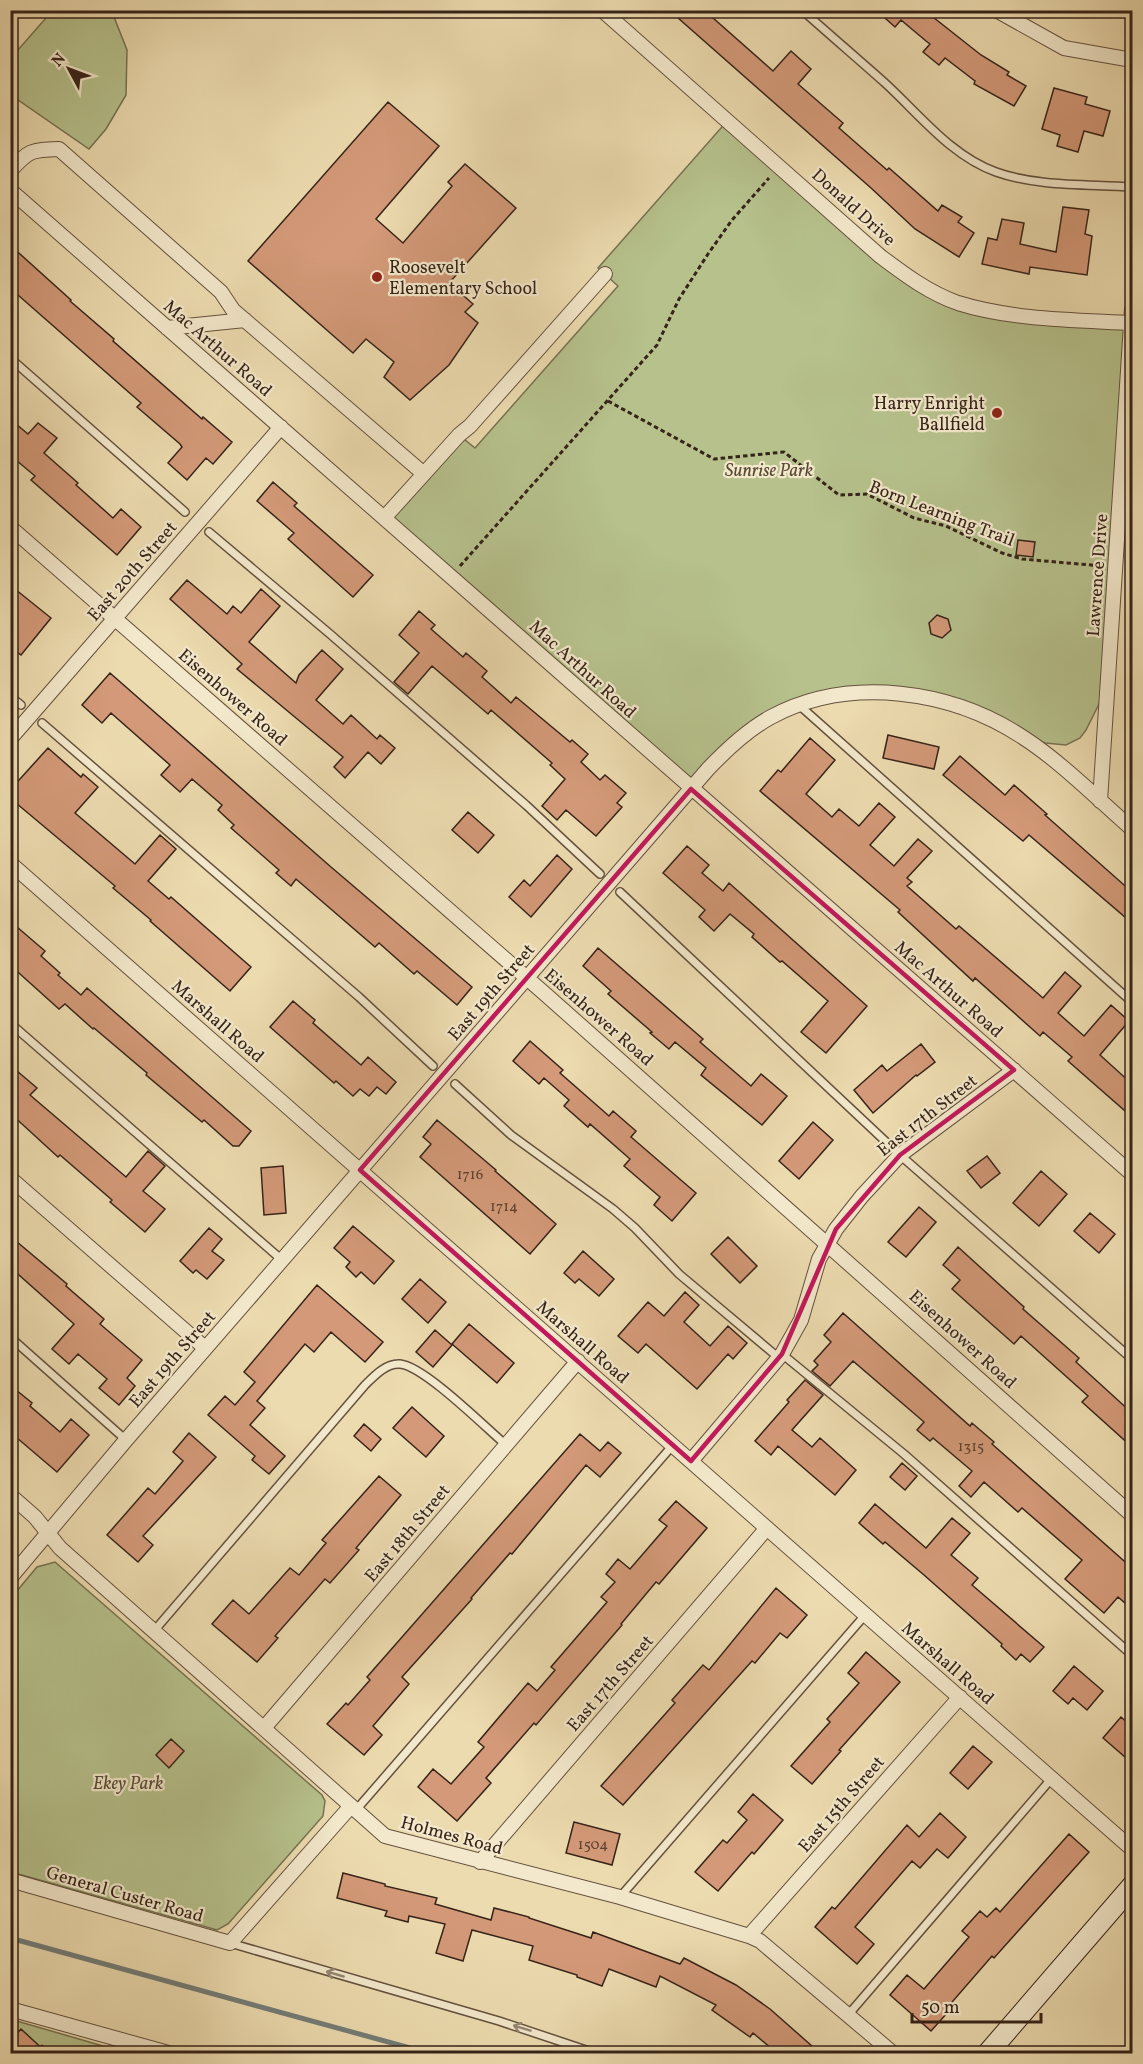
<svg xmlns="http://www.w3.org/2000/svg" width="1143" height="2064" viewBox="0 0 1143 2064" font-family="Vollkorn,serif">
<rect width="100%" height="100%" fill="#ecdbaf"/>
<filter id="stains"><feTurbulence type="fractalNoise" baseFrequency=".00333" numOctaves="4"/><feColorMatrix values="0 0 0 0 .2 0 0 0 0 .09 0 0 0 0 .02 0 0 0 .5 -.17"/></filter>
<radialGradient id="worn" r=".72"><stop offset=".6" stop-color="#630" stop-opacity="0"/><stop offset="1" stop-color="#630" stop-opacity=".3"/></radialGradient>
<!-- green -->
<path fill="#b6c18c" stroke="#767252" stroke-width="1.5" d="M52 11H108L114 17 127 50 126 95 106 129 89 149 11 95V58Z
M728 120 880 256 957 302 1131 323 1108 677 1099 704 1086 730 1080 738 1066 745 1045 743 967 709 857 693 772 717 691 789 385 517 459 435 475 448 618 286 598 268Z
M55 1562 322 1795 325 1801 323 1816 228 1924 217 1930 11 1872V1598L37 1567Z
M10 2019 127 2053H11Z"/>
<g fill="none" stroke-linecap="round" stroke-linejoin="round">
<!-- stream -->
<path stroke="#737d77" stroke-width="5" d="M10 1938 432 2054"/>
</g>
<!-- building -->
<path fill="#d39978" stroke="#362319" stroke-width="1.5" d="M669 10H704L773 71 791 51 811 69 798 84 843 123 839 128 887 170 889 168 938 211 942 205 962 217 958 222 974 233 959 257 915 229 871 188Z
M876 10H924L981 55 1009 72 1007 75 1026 86 1014 106 974 84 975 81 945 58 939 65 923 52 930 44 926 41 901 20 895 27Z
M1054 88 1087 97 1085 104 1110 111 1103 136 1084 131 1078 152 1057 146 1060 135 1042 129Z
M388 102 439 146 376 219 403 243 452 186 448 182 465 164 516 208 449 283 473 304 465 312 478 323 449 365 410 400 384 377 394 362 366 339 353 353 248 261Z
M1063 207 1089 210 1085 234 1092 236 1087 275 1030 267 1029 274 982 264 988 238 997 240 1002 219 1024 223 1020 244 1056 252Z
M10 245 71 300 70 301 114 339 113 341 202 419 203 417 232 442 213 464 206 458 187 480 168 463 182 447 180 444 137 407 141 403 10 288Z
M10 419 28 434 38 423 57 438 44 453 78 483 76 485 113 518 121 509 141 527 117 555 31 480 35 476 10 455Z
M273 482 297 503 294 506 373 575 353 597 288 539 294 533 257 501Z
M1018 540 1035 542 1033 557 1016 555Z
M187 580 227 614 233 606 241 613 261 589 280 606 249 642 296 683 299 675 322 650 343 669 316 700 343 724 351 715 377 739 380 735 395 748 381 764 368 752 345 778 334 767 343 757 237 669 242 664 170 599Z
M10 585 51 618 21 655 10 647Z
M419 611 435 625 431 629 463 657 466 653 487 671 482 677 511 703 516 697 570 742 572 740 588 754 581 762 600 780 605 775 626 793 617 803 622 807 596 836 566 810 557 820 542 806 565 779 550 765 552 763 491 710 488 714 432 666 408 694 394 682 419 653 399 635Z
M937 615 948 619 951 630 942 638 931 634 929 623Z
M110 673 331 867 472 987 457 1005 417 971 414 974 379 943 375 947 296 879 291 886 276 873 279 870 231 828 234 825 218 810 222 805 192 779 180 792 161 775 170 765 111 713 102 723 82 705Z
M888 735 939 747 934 769 883 758Z
M810 738 835 760 806 794 832 817 839 809 859 826 879 803 895 817 870 845 894 866 918 839 932 851 907 878 912 882 907 886 956 929 959 926 1043 998 1065 972 1081 986 1058 1013 1084 1036 1111 1005 1129 1021 1100 1055 1132 1084V1117L1068 1061 1072 1057 1043 1032 1040 1036 975 978 973 981 898 912 900 910 760 791 778 770 781 772Z
M48 748 81 777 83 774 98 787 75 813 135 864 160 835 176 849 148 881 169 899 171 897 251 967 230 991 150 921 151 920 113 888 115 886 10 798V790Z
M960 756 1005 795 1014 785 1047 814 1045 815 1132 892V923L1029 835 1023 841 943 775Z
M468 812 494 835 478 853 452 830Z
M687 846 709 865 702 873 723 891 729 883 867 1006 826 1053 801 1032 828 1001 782 961 780 962 752 937 754 934 730 914 714 931 699 917 705 910 663 873Z
M557 855 572 869 531 917 509 897 524 880 530 886Z
M10 921 45 951 41 956 60 973 58 975 81 995 87 988 251 1131 239 1146H233L204 1120 202 1122 146 1075 147 1073 94 1028 93 1029 65 1004 59 1009 10 965Z
M598 948 703 1039 700 1042 751 1086 761 1074 787 1096 762 1125 701 1075 706 1068 675 1042 669 1049 650 1033 652 1032 608 994 611 991 583 966Z
M293 1001 315 1020 313 1023 361 1065 368 1057 396 1082 386 1094 377 1087 369 1096 360 1089 353 1096 336 1081 334 1083 270 1027Z
M530 1041 563 1070 560 1073 609 1116 613 1111 636 1131 631 1137 696 1193 672 1221 654 1205 660 1197 624 1166 630 1159 590 1124 588 1127 564 1106 569 1100 544 1078 539 1084 513 1061Z
M921 1044 935 1062 917 1076 916 1075 873 1113 854 1090 882 1065 887 1071Z
M10 1065 37 1088 30 1095 126 1177 148 1151 165 1166 143 1191 165 1209 145 1232 110 1202 112 1200 60 1155 58 1157 10 1113Z
M437 1120 496 1170 495 1171 556 1224 530 1254 420 1157 431 1144 423 1137Z
M813 1122 833 1140 799 1179 779 1161Z
M987 1156 1000 1173 981 1188 967 1171Z
M283 1166 286 1213 264 1215 261 1168Z
M1041 1171 1067 1194 1039 1226 1013 1203Z
M919 1207 936 1222 906 1257 888 1242Z
M1090 1213 1115 1234 1099 1253 1074 1231Z
M353 1226 394 1261 374 1284 361 1272 356 1277 346 1267 350 1262 334 1248Z
M209 1228 222 1239 212 1251 224 1260 207 1279 196 1270 193 1273 180 1261Z
M10 1236 67 1284 66 1286 104 1319 100 1324 142 1360 127 1378 135 1386 119 1405 99 1388 107 1379 78 1354 69 1364 52 1349 74 1324 10 1267Z
M728 1237 757 1266 740 1283 711 1254Z
M958 1247 1024 1307 1023 1309 1079 1358 1076 1362 1132 1413V1447L1082 1402 1088 1396 1021 1336 1014 1344 952 1289 960 1280 943 1265Z
M583 1251 614 1279 599 1296 579 1279 575 1283 564 1273Z
M420 1279 446 1302 428 1323 402 1299Z
M317 1285 383 1342 365 1362 331 1332 314 1352 305 1344 257 1401 265 1408 250 1425 285 1456 269 1474 252 1460 255 1456 208 1415 225 1396 235 1405 255 1382 244 1372Z
M685 1292 699 1305 684 1322 710 1346 728 1326 747 1343 733 1359 728 1354 697 1389 646 1344 638 1353 618 1336 648 1302 664 1316Z
M843 1313 970 1426 972 1423 994 1442 992 1444 1132 1568V1609L1118 1597 1104 1613 1065 1579 1082 1560 1022 1508 1018 1512 984 1482 971 1497 959 1486 972 1471 933 1438 930 1441 917 1430 924 1422 853 1361 830 1386 812 1371 818 1365 814 1361 831 1342 824 1335Z
M469 1324 514 1363 497 1383 452 1344Z
M435 1330 452 1345 433 1367 416 1352Z
M805 1380 823 1395 792 1430 812 1447 820 1438 856 1470 835 1495 778 1446 771 1455 755 1441 789 1402 787 1400Z
M10 1385 32 1403 30 1406 60 1432 71 1419 89 1435 57 1472 10 1432Z
M412 1407 444 1436 426 1457 393 1428Z
M364 1424 381 1439 371 1451 354 1436Z
M189 1433 216 1457 143 1536 153 1545 138 1562 107 1535 148 1488 155 1494 183 1461 173 1452Z
M580 1434 600 1451 608 1442 621 1453 600 1477 586 1465 512 1554 510 1553 471 1598 472 1599 402 1677 409 1684 373 1726 382 1735 364 1755 327 1724 346 1703 348 1705 370 1680 367 1677Z
M902 1463 917 1476 905 1490 890 1477Z
M379 1476 401 1495 356 1548 359 1550 330 1583 325 1579 275 1636 278 1638 257 1662 212 1624 233 1600 249 1614 290 1568 299 1575 326 1543 322 1540Z
M676 1501 707 1528 659 1584 656 1582 621 1624 622 1625 560 1697 536 1725 534 1723 486 1778 491 1783 457 1821 418 1787 433 1769 451 1784 484 1747 478 1742 528 1683 537 1691 555 1670 551 1667 607 1602 601 1597 615 1582 606 1574 618 1559 630 1569 667 1526 659 1520Z
M875 1504 926 1548 952 1518 970 1533 951 1555 978 1578 972 1585 1044 1647 1030 1662 1021 1654 1016 1660 1001 1646 1002 1644 924 1575 885 1542 883 1544 859 1523Z
M776 1588 807 1615 787 1638 780 1633 755 1663 752 1661 623 1805 601 1786 675 1703 672 1700 703 1665 709 1670Z
M866 1652 900 1682 839 1750 841 1751 812 1784 791 1766 830 1722 827 1719 859 1683 848 1673Z
M1074 1666 1103 1691 1087 1710 1073 1698 1068 1704 1053 1691Z
M1121 1717 1132 1727V1763L1103 1738Z
M171 1739 184 1751 169 1768 156 1755Z
M973 1746 992 1762 968 1789 950 1773Z
M753 1794 783 1820 754 1854 752 1852 718 1891 695 1872 723 1840 727 1843 747 1820 738 1812Z
M940 1813 966 1837 948 1858 937 1849 920 1868 912 1861 855 1927 874 1944 857 1964 815 1927 832 1907 835 1909 907 1825 919 1837Z
M574 1822 620 1834 612 1865 566 1853Z
M1069 1834 1089 1852 994 1958 992 1956 946 2009 949 2011 931 2031 890 1995 907 1975 924 1989 969 1937 962 1931 980 1911 987 1917 996 1908 1000 1912Z
M343 1873 385 1884V1886L437 1898 435 1904 491 1920 494 1908 529 1917V1918L591 1938 593 1932 680 1964 684 1958 736 1985 770 2009 821 2054H778L753 2033 750 2037 712 2010 716 2005 660 1976 656 1987 609 1969 602 1986 577 1977V1975L529 1960 533 1946 472 1930 463 1961 436 1953 445 1924 409 1916 408 1922 385 1916 387 1911 337 1898Z
M21 2029 48 2054H10V2041Z"/>
<g fill="none" stroke-linecap="round" stroke-linejoin="round">
<defs>
<path id="lane" d="M802 10C830 35 858 59 885 83 919 114 951 156 996 172 1038 187 1088 184 1132 187
M10 358 185 512
M209 532 330 634 526 805 600 874
M10 696 21 705
M799 705 1132 1002
M42 723 359 997 433 1066
M620 892 900 1155 1132 1359
M10 1023 282 1260
M455 1084 511 1135 613 1209 635 1228 679 1274 779 1358
M10 1337 126 1440
M782 1354 904 1454 1132 1655
M154 1631 365 1385C374 1376 386 1363 400 1364 424 1366 485 1427 506 1445
M356 1810 673 1445
M620 1897 866 1614
M230 1943 499 2021 598 2054
M848 2015 1052 1778"/>
<path id="street" d="M602 10 880 256C904 274 929 293 958 303 1012 320 1076 320 1131 323
M996 10 1064 48 1132 60
M10 171C29 150 31 150 59 149L221 292 233 310 424 474
M10 190 1132 1174
M167 328 245 320
M385 517 459 435 470 426 605 274
M10 527 544 993 1132 1515
M10 739 281 427
M1100 801 1132 309
M10 863 1132 1849
M10 1178 205 1348
M691 1461 782 1354 801 1320 819 1259 836 1229 862 1196 900 1155 1014 1070
M10 1495 35 1517 60 1548 385 1836 620 1897 749 1936 760 1941 894 2054
M10 1578 126 1440 708 769C727 749 747 730 771 717 850 675 952 690 1024 738 1061 762 1099 800 1132 829
M264 1728 578 1361
M480 1862 767 1528
M10 1880 230 1943 351 1806
M749 1936 960 1697
M10 2009 172 2054"/>
<path id="secondary" d="M987 2054 1132 1886"/>
</defs>
<!-- lane casing -->
<use href="#lane" stroke="#64513e" stroke-width="10"/>
<!-- street casing -->
<use href="#street" stroke="#64513e" stroke-width="16"/>
<!-- secondary casing -->
<use href="#secondary" stroke="#362319" stroke-width="22"/>
<!-- path -->
<path stroke="#362319" stroke-width="3" stroke-dasharray="4.5 3" stroke-linecap="butt" d="M608 401 714 459 784 452 839 495 867 494 914 518 946 526 1002 553 1022 559 1102 566
M460 566 657 345 679 299 708 254 732 220 769 178
M41 2047 42 2046 51 2054"/>
<!-- lane -->
<use href="#lane" stroke="#f3e8cb" stroke-width="7"/>
<!-- street -->
<use href="#street" stroke="#f3e8cb" stroke-width="14"/>
<!-- secondary -->
<use href="#secondary" stroke="#f3e8cb" stroke-width="20"/>
</g>
<!-- one-way arrows -->
<defs><path id="oneway-shaft" d="M-6 0H5M1.5-3L5.5 0L1.5 3" fill="none" stroke-width="1.6" stroke-linecap="round" stroke-linejoin="round" transform="scale(1.5)"/></defs>
<g stroke="#948672">
<use href="#oneway-shaft" transform="translate(335 1974) rotate(-164)"/>
<use href="#oneway-shaft" transform="translate(522 2028) rotate(-163)"/>
</g>
<!-- marked area -->
<path fill="none" stroke="#c2185b" stroke-width="4.5" stroke-linejoin="round" d="M691 789 1014 1070 900 1155 836 1229 782 1354 691 1461 360 1170Z"/>
<!-- markers -->
<g fill="#8f2418" stroke="#f3e8cb" stroke-width="2">
<circle cx="377" cy="277" r="6"/>
<circle cx="997" cy="413" r="6"/>
</g>
<g text-anchor="middle" stroke-width="4.5" stroke-linejoin="round" paint-order="stroke">
<!-- number labels -->
<g font-size="15" fill="#5d4031">
<text x="470" y="1179">1716</text>
<text x="504" y="1211">1714</text>
<text x="971" y="1451">1315</text>
<text x="593" y="1849">1504</text>
</g>
<!-- street labels -->
<g font-size="18" fill="#362319" stroke="#f3e8cb">
<text transform="translate(854 207) rotate(42)" y="6">Donald Drive</text>
<text transform="translate(218 348) rotate(41)" y="6">Mac Arthur Road</text>
<text transform="translate(942 513) rotate(21)" y="6">Born Learning Trail</text>
<text transform="translate(132 571) rotate(-49)" y="6">East 20th Street</text>
<text transform="translate(1097 575) rotate(-86)" y="6">Lawrence Drive</text>
<text transform="translate(583 669) rotate(42)" y="6">Mac Arthur Road</text>
<text transform="translate(233 697) rotate(41)" y="6">Eisenhower Road</text>
<text transform="translate(949 989) rotate(41)" y="6">Mac Arthur Road</text>
<text transform="translate(491 992) rotate(-49)" y="6">East 19th Street</text>
<text transform="translate(599 1017) rotate(41)" y="6">Eisenhower Road</text>
<text transform="translate(218 1021) rotate(41)" y="6">Marshall Road</text>
<text transform="translate(927 1115) rotate(-38)" y="6">East 17th Street</text>
<text transform="translate(963 1339) rotate(42)" y="6">Eisenhower Road</text>
<text transform="translate(583 1342) rotate(41)" y="6">Marshall Road</text>
<text transform="translate(172 1359) rotate(-49)" y="6">East 19th Street</text>
<text transform="translate(407 1533) rotate(-50)" y="6">East 18th Street</text>
<text transform="translate(948 1663) rotate(41)" y="6">Marshall Road</text>
<text transform="translate(610 1683) rotate(-49)" y="6">East 17th Street</text>
<text transform="translate(841 1804) rotate(-49)" y="6">East 15th Street</text>
<text transform="translate(452 1835) rotate(15)" y="6">Holmes Road</text>
<text transform="translate(125 1894) rotate(16)" y="6">General Custer Road</text>
</g>
<!-- poi labels -->
<g font-size="18" fill="#362319" stroke="#f3e8cb" text-anchor="start">
<text x="389" y="273">Roosevelt<tspan x="389" dy="21">Elementary School</tspan></text>
<text x="985" y="409" text-anchor="end">Harry Enright<tspan x="985" dy="21">Ballfield</tspan></text>
</g>
<!-- park labels -->
<g font-size="18" font-style="italic" fill="#564a36" stroke="#f3e8cb">
<text x="769" y="476">Sunrise Park</text>
<text x="128" y="1789">Ekey Park</text>
</g>
</g>
<!-- margin -->
<rect width="1143" height="2064" fill="none" stroke="#ecdbaf" stroke-width="36"/>
<rect x="12" y="12" width="1119" height="2040" fill="none" stroke="#362319" stroke-width="3"/>
<rect x="18" y="18" width="1107" height="2028" fill="none" stroke="#362319" stroke-width="1.5"/>
<!-- north arrow -->
<g transform="translate(69 69) rotate(311)" stroke="#f3e8cb" stroke-width="4.5" paint-order="stroke">
<path d="M0-4.5L10 22L0 15L-10 22Z" fill="#362319"/>
<text y="-9" font-size="16" font-weight="bold" text-anchor="middle" fill="#362319">N</text>
</g>
<!-- scale -->
<path d="M912 2013v9h129v-9" fill="none" stroke="#362319" stroke-width="3"/>
<text x="921" y="2013" font-size="18" fill="#362319" stroke="#f3e8cb" stroke-width="4.5" paint-order="stroke">50 m</text>
<rect width="100%" height="100%" filter="url(#stains)"/>
<rect width="100%" height="100%" fill="url(#worn)"/>
</svg>
